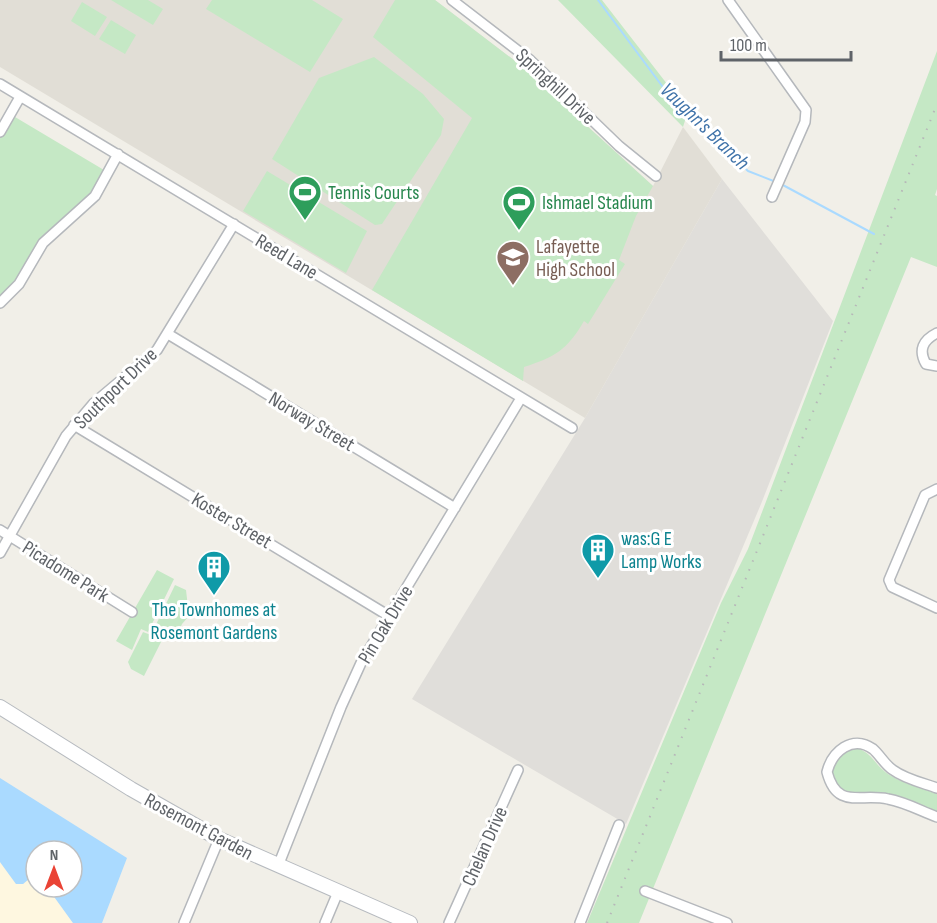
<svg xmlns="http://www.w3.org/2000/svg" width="937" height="923" viewBox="0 0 937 923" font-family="'Sofia Sans Condensed',sans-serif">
<rect width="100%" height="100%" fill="#f1efe8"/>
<!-- commercial -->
<path fill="#fef7e0" d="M0 862 16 884H23L36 873V887H47L73 923H0Z"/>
<!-- industrial -->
<path fill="#e0deda" d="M722 179 833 321 761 504 626 824 412 699 585 418Z"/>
<!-- education -->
<path fill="#e1ded6" d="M0 0H435L519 64 653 186 683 127 722 179 585 418 0 67Z"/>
<!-- green -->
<path fill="#c5e8c5" d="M111 0H148L163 9 153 25Z
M212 0H312L343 19 310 72 206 9Z
M395 0H435L519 64 653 186 636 216 619 260 625 264 588 324 584 321C567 350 555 357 524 367L523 381 372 290 472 118 373 37Z
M558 0H602L688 111 683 127Z
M82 2 107 17 95 36 71 21Z
M111 20 136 35 125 54 99 39Z
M937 51V189L935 195 937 196V267L911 257 639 923H587L721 603 748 549Z
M374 57 423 94 444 119 441 135 382 224 375 225 272 159 319 78Z
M10 114 109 173 104 184 49 236 19 285 0 303V132Z
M267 171 367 231 346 273 243 211Z
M157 570 174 579 148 632 141 629 132 650 116 641Z
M175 585 186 590 189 616 182 624 178 633 162 640 144 676 131 669 128 662 143 632 151 635Z
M857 748C871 753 873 761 883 770 896 782 920 787 937 794V813C920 807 902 796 885 793 870 791 857 798 844 790 821 776 836 752 857 748Z"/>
<!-- water -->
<path fill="#aadaff" d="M0 778 127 858 102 923H73L47 887H72V851H36V873L23 884H16L0 862Z"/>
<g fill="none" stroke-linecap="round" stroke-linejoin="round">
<!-- stream -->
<path stroke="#aadaff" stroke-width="2" d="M598 0 674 102 748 171 776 182
M781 184 874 234"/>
<defs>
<path id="street" d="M452 0 530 60 619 146 656 176
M728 0 806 110 805 122 772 197
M0 84 572 428
M0 132 20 97
M0 303 19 284 43 243 95 196 118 154
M937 333C923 340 918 350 926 364L937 366
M168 334 455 508
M74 425 389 616
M937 489 925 495 889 580 892 587 937 608
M0 530 132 612
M0 553 66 436 94 403 157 350 234 224
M937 788C923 783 905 779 893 770 885 765 880 755 873 749 852 734 832 752 827 772 837 810 860 793 888 799 905 802 921 811 937 817
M278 866 341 707 361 663 521 398
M645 891 727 923
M184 923 219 839
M325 923 338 892
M449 923 518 770
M580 923 619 825"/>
<path id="secondary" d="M0 707 131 789 219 839 410 923"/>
</defs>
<!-- street casing -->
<use href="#street" stroke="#b5b8bc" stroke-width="12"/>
<!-- secondary casing -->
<use href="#secondary" stroke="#b6babf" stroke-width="16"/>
<!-- street -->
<use href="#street" stroke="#fff" stroke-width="9"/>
<!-- secondary -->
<use href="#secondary" stroke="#fff" stroke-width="14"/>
<!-- rail -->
<path stroke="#b6b7b8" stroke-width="2" stroke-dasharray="1.5 8" stroke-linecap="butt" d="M607 923 937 104"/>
</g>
<!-- icons -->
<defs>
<symbol id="stadium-pin" viewBox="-11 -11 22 30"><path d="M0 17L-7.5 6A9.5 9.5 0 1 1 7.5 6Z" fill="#2e9e5b" stroke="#fff"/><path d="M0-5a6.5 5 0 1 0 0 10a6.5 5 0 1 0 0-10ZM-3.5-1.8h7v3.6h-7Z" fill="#fff"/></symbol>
<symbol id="school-pin" viewBox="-11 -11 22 30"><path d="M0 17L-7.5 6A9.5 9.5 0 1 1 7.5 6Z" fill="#8d6e63" stroke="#fff"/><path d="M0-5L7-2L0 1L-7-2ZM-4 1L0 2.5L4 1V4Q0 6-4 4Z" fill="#fff"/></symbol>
<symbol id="building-pin" viewBox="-11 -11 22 30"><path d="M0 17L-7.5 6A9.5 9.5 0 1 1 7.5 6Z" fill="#0f9aa8" stroke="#fff"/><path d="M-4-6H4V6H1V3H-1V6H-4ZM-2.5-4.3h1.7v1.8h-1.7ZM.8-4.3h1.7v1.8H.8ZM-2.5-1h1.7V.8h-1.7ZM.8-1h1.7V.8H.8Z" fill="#fff"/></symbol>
</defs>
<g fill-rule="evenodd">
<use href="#stadium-pin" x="286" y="173" width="38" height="52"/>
<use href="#stadium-pin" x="500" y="183" width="38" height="52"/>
<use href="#school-pin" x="494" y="238" width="38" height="52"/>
<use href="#building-pin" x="579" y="531" width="38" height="52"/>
<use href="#building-pin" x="195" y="548" width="38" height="52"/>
</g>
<g text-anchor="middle" stroke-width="6" stroke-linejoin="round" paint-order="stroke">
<!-- street labels -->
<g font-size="20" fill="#5f6368" stroke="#fff">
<text transform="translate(556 86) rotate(43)" y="7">Springhill Drive</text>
<text transform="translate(287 256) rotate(31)" y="7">Reed Lane</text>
<text transform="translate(115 388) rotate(-44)" y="7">Southport Drive</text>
<text transform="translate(312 421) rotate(31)" y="7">Norway Street</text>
<text transform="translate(232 520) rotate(31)" y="7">Koster Street</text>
<text transform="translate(66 571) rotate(32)" y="7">Picadome Park</text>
<text transform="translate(385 624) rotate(-59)" y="7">Pin Oak Drive</text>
<text transform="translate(199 826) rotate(28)" y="7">Rosemont Garden</text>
<text transform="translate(484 846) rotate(-66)" y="7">Chelan Drive</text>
</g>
<!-- leisure labels -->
<g font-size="20" fill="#27864d" stroke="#fff" text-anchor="start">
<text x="328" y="199">Tennis Courts</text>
<text x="542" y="209">Ishmael Stadium</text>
</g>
<!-- education labels -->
<g font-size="20" fill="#785e54" stroke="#fff" text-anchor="start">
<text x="536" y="253">Lafayette<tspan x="536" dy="23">High School</tspan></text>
</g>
<!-- culture labels -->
<g font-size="20" fill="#0d838f" stroke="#fff" text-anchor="start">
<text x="621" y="545">was:G E<tspan x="621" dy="23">Lamp Works</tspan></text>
<text x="214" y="616" text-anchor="middle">The Townhomes at<tspan x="214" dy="23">Rosemont Gardens</tspan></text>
</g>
<!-- water labels -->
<g font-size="21" font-style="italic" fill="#4174aa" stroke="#fff">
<text transform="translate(705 126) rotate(44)" y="7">Vaughn's Branch</text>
</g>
</g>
<!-- north arrow -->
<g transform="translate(54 869)"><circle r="28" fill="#ffffff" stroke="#bfc1c3" stroke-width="1.5"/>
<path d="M0-4.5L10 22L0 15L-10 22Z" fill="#ea4335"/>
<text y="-9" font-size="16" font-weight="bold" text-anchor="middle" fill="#5f6368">N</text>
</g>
<!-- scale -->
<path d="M721 51v9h130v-9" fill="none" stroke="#5f6368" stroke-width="3"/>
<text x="730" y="51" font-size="18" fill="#5f6368" stroke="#ffffff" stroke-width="4.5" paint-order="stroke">100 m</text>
</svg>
